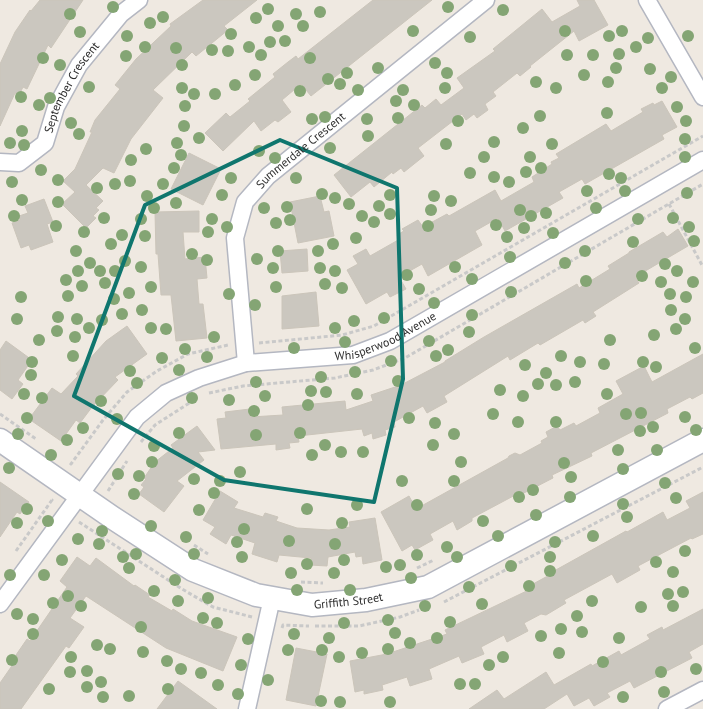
<svg xmlns="http://www.w3.org/2000/svg" width="703" height="709" viewBox="0 0 703 709" font-family="'PT Sans',sans-serif">
<rect width="100%" height="100%" fill="#efe9e1"/>
<!-- building -->
<path fill="#cbc7bf" stroke="#cbc5ba" d="M40 0H83L51 48 48 45 27 89 23 87 19 95 15 93 0 126V64L15 32 30 10 31 11Z
M203 0H257L224 26 228 30 196 56 192 52 153 90 163 98 131 139 114 173 103 168 86 185 103 201 96 208 99 210 93 216 96 218 86 228 62 204 75 192 63 181 75 169 92 132H90L95 120 120 89 115 85 136 59 171 26 170 24Z
M373 0H432L311 96 301 84 282 100 291 112 278 122 275 120 261 131 254 121 223 151 205 133 226 113 230 117 250 101 248 99 275 77 273 74 288 62 296 56 298 59Z
M577 0H594L608 25 579 41 574 31 530 66 531 67 520 76 517 73 493 92 496 96 485 104 488 110 477 118 474 114 466 120 462 114 418 148 424 156 404 172 401 168 393 174 392 172 374 187 370 182 351 197 334 175 422 105 425 108 436 99 441 105 464 88 457 78 495 51 493 49 542 9 552 22 580 6Z
M662 101 677 127 662 135 664 139 585 184 582 179 559 192 563 198 505 231 498 218 475 231 482 245 428 276 422 264 399 277 406 289 390 297 387 292 366 304 347 270 358 264 353 256 366 249 370 256 400 239 397 235 404 231 402 229 418 220 423 227 447 214 449 216 495 190 501 201 534 182 532 177 552 164 551 162 559 158 556 154 606 124 611 131 643 112 641 109 653 103 654 105Z
M189 153 221 169 203 205 171 189Z
M320 196 324 212 329 211 334 236 298 243 290 202Z
M44 199 53 222 47 224 53 242 31 250 29 245 21 248 12 223 20 220 19 216 28 213 25 206Z
M199 211V232H183L185 259 205 257 207 278 197 279 199 304H203L207 338 176 341 171 295H161L158 254H156L155 212Z
M678 229 688 246 635 277 639 283 593 312 596 316 585 323 583 320 540 345 538 343 510 360 508 356 444 396 447 402 427 413 423 406 394 422 395 427 385 430 386 435 373 439 372 433 364 436 362 429 298 436 299 442 289 443 290 448 276 450V444L221 449 217 419 226 418 225 412 250 409 251 417 283 415 282 407 345 401 346 410 373 401 371 395 401 385 445 362V361L484 337 577 284 579 288 610 269 608 266 629 253V252L663 232 667 237Z
M307 249 308 271 282 273 280 251Z
M316 292 319 326 282 329V296Z
M127 326 147 354 115 377 118 380 92 407 80 423 76 420 61 441 29 419 52 388 61 394 78 376 76 374 106 341Z
M6 341 32 360 18 380 23 384 12 399 0 390V350Z
M703 354V393L692 399 690 397 667 409 668 413 591 453 592 456 552 475 553 478 520 495 519 493 472 518V521L457 530 453 521 430 534 433 540 415 550 412 545 402 551 381 512 409 496 416 509 508 458 509 456 515 453 520 455 542 443 541 441 548 437 546 432 557 426 560 430 574 423 576 426 600 413 598 408 623 394 616 381 644 366 652 382Z
M197 426 215 450 198 452 204 460 177 481 184 486 164 512 139 494 144 487 141 485 146 479 144 478 155 462 173 448 171 445Z
M0 482 29 502 20 514 17 512 0 537Z
M220 491 238 502 234 508 263 517 265 513 278 517 276 521 297 528 329 530 350 527 349 522 375 518 382 560 363 564 362 556 356 557 355 552 328 557 327 566 310 565 311 558 279 555 277 562 252 554 255 543 231 535 226 544 210 534 215 527 203 520Z
M703 492V534L692 539 691 538 638 566 640 570 617 583 612 574 564 600 566 603 546 615 541 614 524 623 528 631 507 642 504 635 481 647 484 654 462 663 459 656 429 669 432 679 410 686 407 677 382 685 383 690 364 694V690L355 692 350 661 387 654 447 634 445 630 535 587 533 584 555 572 554 571 626 531 627 532 663 512 667 520 690 508 686 501Z
M77 557 90 566 96 558 134 586 135 585 150 595 148 597 172 611 173 609 192 621 237 637 223 671 166 648 86 596 70 618 84 627 69 648 66 646 21 709H0V683L18 657 16 655 27 639 30 641 67 587 60 581Z
M703 609V644L689 652 692 658 634 688 630 681 607 693 610 697 594 706 589 698 574 706 567 694 544 709H469L497 690 504 699 546 672 554 685 591 664 592 666 619 651 621 655 650 639 647 635 662 627 663 630Z
M296 648 327 654 316 706 286 700Z
M178 681 217 709H157Z"/>
<g fill="none" stroke-linecap="round" stroke-linejoin="round">
<defs>
<g id="street">
<path d="M647 0 703 97"/>
<path id="s1" d="M0 162 19 163 45 143 56 107 79 65 121 14 139 0"/>
<path id="s2" d="M246 363 235 238 245 202 268 176 486 0"/>
<path id="s3" d="M0 604 137 417 166 393 199 378 246 363 353 355 390 341 703 160"/>
<path d="M247 709 272 598"/>
<path d="M667 709 703 690"/>
</g>
<g id="secondary">
<path id="s4" d="M0 440 113 518 193 570 256 595 312 605 366 600 428 587 703 440"/>
</g>
</defs>
<!-- street casing -->
<use href="#street" stroke="#b4b7c1" stroke-width="19"/>
<!-- secondary casing -->
<use href="#secondary" stroke="#b4b7c1" stroke-width="25"/>
<!-- path -->
<path stroke="#c9c9c9" stroke-width="3" stroke-dasharray="4 2.5" stroke-linecap="butt" d="M669 204 703 267
M259 343 342 335 374 326 703 136
M209 393 243 386 335 378 373 370 405 358 703 184
M0 414 36 439
M141 442 155 425 194 400
M70 463 71 464 103 420 127 392 157 371 188 354 228 345
M108 491 127 461
M79 522 182 589 213 607 252 617
M194 545 208 554
M16 551 52 500H51
M417 568 434 560
M301 582 323 583
M444 602 703 467
M315 626H359L400 617 419 610
M282 628 283 625 309 626"/>
<!-- street -->
<use href="#street" stroke="#fff" stroke-width="16"/>
<!-- secondary -->
<use href="#secondary" stroke="#fff" stroke-width="22"/>
</g>
<!-- trees -->
<g fill="#84a574">
<circle cx="113" cy="7" r="6"/>
<circle cx="448" cy="7" r="6"/>
<circle cx="268" cy="9" r="6"/>
<circle cx="503" cy="10" r="6"/>
<circle cx="320" cy="12" r="6"/>
<circle cx="70" cy="14" r="6"/>
<circle cx="296" cy="14" r="6"/>
<circle cx="163" cy="17" r="6"/>
<circle cx="256" cy="18" r="6"/>
<circle cx="150" cy="23" r="6"/>
<circle cx="278" cy="26" r="6"/>
<circle cx="303" cy="26" r="6"/>
<circle cx="413" cy="31" r="6"/>
<circle cx="565" cy="31" r="6"/>
<circle cx="622" cy="31" r="6"/>
<circle cx="80" cy="32" r="6"/>
<circle cx="231" cy="34" r="6"/>
<circle cx="127" cy="36" r="6"/>
<circle cx="609" cy="36" r="6"/>
<circle cx="688" cy="36" r="6"/>
<circle cx="470" cy="37" r="6"/>
<circle cx="648" cy="38" r="6"/>
<circle cx="285" cy="41" r="6"/>
<circle cx="270" cy="42" r="6"/>
<circle cx="145" cy="47" r="6"/>
<circle cx="249" cy="47" r="6"/>
<circle cx="636" cy="47" r="6"/>
<circle cx="176" cy="48" r="6"/>
<circle cx="212" cy="50" r="6"/>
<circle cx="228" cy="51" r="6"/>
<circle cx="619" cy="54" r="6"/>
<circle cx="261" cy="55" r="6"/>
<circle cx="567" cy="55" r="6"/>
<circle cx="593" cy="55" r="6"/>
<circle cx="126" cy="56" r="6"/>
<circle cx="43" cy="58" r="6"/>
<circle cx="310" cy="58" r="6"/>
<circle cx="435" cy="63" r="6"/>
<circle cx="60" cy="65" r="6"/>
<circle cx="182" cy="65" r="6"/>
<circle cx="378" cy="68" r="6"/>
<circle cx="616" cy="68" r="6"/>
<circle cx="650" cy="69" r="6"/>
<circle cx="347" cy="73" r="6"/>
<circle cx="447" cy="73" r="6"/>
<circle cx="255" cy="75" r="6"/>
<circle cx="584" cy="75" r="6"/>
<circle cx="671" cy="77" r="6"/>
<circle cx="328" cy="79" r="6"/>
<circle cx="536" cy="82" r="6"/>
<circle cx="608" cy="82" r="6"/>
<circle cx="340" cy="84" r="6"/>
<circle cx="235" cy="85" r="6"/>
<circle cx="89" cy="87" r="6"/>
<circle cx="182" cy="88" r="6"/>
<circle cx="445" cy="88" r="6"/>
<circle cx="556" cy="88" r="6"/>
<circle cx="662" cy="88" r="6"/>
<circle cx="358" cy="90" r="6"/>
<circle cx="403" cy="90" r="6"/>
<circle cx="300" cy="91" r="6"/>
<circle cx="194" cy="94" r="6"/>
<circle cx="215" cy="94" r="6"/>
<circle cx="21" cy="97" r="6"/>
<circle cx="50" cy="98" r="6"/>
<circle cx="396" cy="101" r="6"/>
<circle cx="39" cy="105" r="6"/>
<circle cx="414" cy="105" r="6"/>
<circle cx="185" cy="106" r="6"/>
<circle cx="677" cy="107" r="6"/>
<circle cx="607" cy="113" r="6"/>
<circle cx="540" cy="116" r="6"/>
<circle cx="325" cy="117" r="6"/>
<circle cx="398" cy="118" r="6"/>
<circle cx="312" cy="119" r="6"/>
<circle cx="367" cy="119" r="6"/>
<circle cx="458" cy="121" r="6"/>
<circle cx="686" cy="121" r="6"/>
<circle cx="71" cy="123" r="6"/>
<circle cx="184" cy="126" r="6"/>
<circle cx="523" cy="128" r="6"/>
<circle cx="22" cy="131" r="6"/>
<circle cx="79" cy="134" r="6"/>
<circle cx="368" cy="136" r="6"/>
<circle cx="199" cy="138" r="6"/>
<circle cx="685" cy="139" r="6"/>
<circle cx="494" cy="142" r="6"/>
<circle cx="10" cy="143" r="6"/>
<circle cx="177" cy="143" r="6"/>
<circle cx="446" cy="144" r="6"/>
<circle cx="552" cy="144" r="6"/>
<circle cx="24" cy="145" r="6"/>
<circle cx="330" cy="148" r="6"/>
<circle cx="146" cy="149" r="6"/>
<circle cx="259" cy="151" r="6"/>
<circle cx="181" cy="155" r="6"/>
<circle cx="484" cy="157" r="6"/>
<circle cx="530" cy="157" r="6"/>
<circle cx="685" cy="157" r="6"/>
<circle cx="275" cy="158" r="6"/>
<circle cx="131" cy="160" r="6"/>
<circle cx="174" cy="168" r="6"/>
<circle cx="541" cy="168" r="6"/>
<circle cx="41" cy="170" r="6"/>
<circle cx="526" cy="172" r="6"/>
<circle cx="470" cy="173" r="6"/>
<circle cx="609" cy="174" r="6"/>
<circle cx="494" cy="177" r="6"/>
<circle cx="231" cy="178" r="6"/>
<circle cx="296" cy="178" r="6"/>
<circle cx="621" cy="178" r="6"/>
<circle cx="58" cy="180" r="6"/>
<circle cx="130" cy="181" r="6"/>
<circle cx="12" cy="182" r="6"/>
<circle cx="509" cy="182" r="6"/>
<circle cx="115" cy="184" r="6"/>
<circle cx="163" cy="184" r="6"/>
<circle cx="97" cy="188" r="6"/>
<circle cx="587" cy="191" r="6"/>
<circle cx="625" cy="191" r="6"/>
<circle cx="687" cy="193" r="6"/>
<circle cx="322" cy="194" r="6"/>
<circle cx="222" cy="195" r="6"/>
<circle cx="390" cy="195" r="6"/>
<circle cx="147" cy="196" r="6"/>
<circle cx="434" cy="196" r="6"/>
<circle cx="335" cy="198" r="6"/>
<circle cx="22" cy="200" r="6"/>
<circle cx="451" cy="201" r="6"/>
<circle cx="58" cy="202" r="6"/>
<circle cx="176" cy="203" r="6"/>
<circle cx="349" cy="204" r="6"/>
<circle cx="379" cy="206" r="6"/>
<circle cx="287" cy="207" r="6"/>
<circle cx="154" cy="208" r="6"/>
<circle cx="264" cy="208" r="6"/>
<circle cx="596" cy="208" r="6"/>
<circle cx="431" cy="210" r="6"/>
<circle cx="520" cy="210" r="6"/>
<circle cx="546" cy="213" r="6"/>
<circle cx="390" cy="214" r="6"/>
<circle cx="14" cy="216" r="6"/>
<circle cx="362" cy="216" r="6"/>
<circle cx="531" cy="216" r="6"/>
<circle cx="104" cy="218" r="6"/>
<circle cx="673" cy="218" r="6"/>
<circle cx="141" cy="219" r="6"/>
<circle cx="212" cy="219" r="6"/>
<circle cx="638" cy="219" r="6"/>
<circle cx="290" cy="220" r="6"/>
<circle cx="374" cy="222" r="6"/>
<circle cx="276" cy="223" r="6"/>
<circle cx="496" cy="225" r="6"/>
<circle cx="56" cy="226" r="6"/>
<circle cx="428" cy="226" r="6"/>
<circle cx="227" cy="227" r="6"/>
<circle cx="689" cy="227" r="6"/>
<circle cx="524" cy="228" r="6"/>
<circle cx="84" cy="232" r="6"/>
<circle cx="208" cy="232" r="6"/>
<circle cx="553" cy="233" r="6"/>
<circle cx="122" cy="235" r="6"/>
<circle cx="145" cy="236" r="6"/>
<circle cx="507" cy="237" r="6"/>
<circle cx="356" cy="238" r="6"/>
<circle cx="694" cy="241" r="6"/>
<circle cx="633" cy="242" r="6"/>
<circle cx="111" cy="244" r="6"/>
<circle cx="333" cy="244" r="6"/>
<circle cx="76" cy="251" r="6"/>
<circle cx="278" cy="251" r="6"/>
<circle cx="318" cy="251" r="6"/>
<circle cx="585" cy="251" r="6"/>
<circle cx="192" cy="254" r="6"/>
<circle cx="510" cy="257" r="6"/>
<circle cx="257" cy="259" r="6"/>
<circle cx="207" cy="260" r="6"/>
<circle cx="125" cy="261" r="6"/>
<circle cx="90" cy="263" r="6"/>
<circle cx="565" cy="263" r="6"/>
<circle cx="665" cy="264" r="6"/>
<circle cx="141" cy="267" r="6"/>
<circle cx="455" cy="267" r="6"/>
<circle cx="273" cy="268" r="6"/>
<circle cx="320" cy="268" r="6"/>
<circle cx="78" cy="271" r="6"/>
<circle cx="100" cy="271" r="6"/>
<circle cx="115" cy="271" r="6"/>
<circle cx="335" cy="271" r="6"/>
<circle cx="677" cy="271" r="6"/>
<circle cx="407" cy="275" r="6"/>
<circle cx="642" cy="276" r="6"/>
<circle cx="472" cy="279" r="6"/>
<circle cx="66" cy="280" r="6"/>
<circle cx="586" cy="281" r="6"/>
<circle cx="661" cy="282" r="6"/>
<circle cx="693" cy="282" r="6"/>
<circle cx="105" cy="283" r="6"/>
<circle cx="325" cy="284" r="6"/>
<circle cx="82" cy="286" r="6"/>
<circle cx="151" cy="287" r="6"/>
<circle cx="276" cy="287" r="6"/>
<circle cx="342" cy="288" r="6"/>
<circle cx="419" cy="289" r="6"/>
<circle cx="511" cy="292" r="6"/>
<circle cx="129" cy="293" r="6"/>
<circle cx="229" cy="294" r="6"/>
<circle cx="670" cy="294" r="6"/>
<circle cx="68" cy="296" r="6"/>
<circle cx="21" cy="297" r="6"/>
<circle cx="686" cy="297" r="6"/>
<circle cx="114" cy="299" r="6"/>
<circle cx="434" cy="303" r="6"/>
<circle cx="255" cy="305" r="6"/>
<circle cx="142" cy="310" r="6"/>
<circle cx="671" cy="310" r="6"/>
<circle cx="122" cy="314" r="6"/>
<circle cx="472" cy="315" r="6"/>
<circle cx="58" cy="317" r="6"/>
<circle cx="384" cy="318" r="6"/>
<circle cx="17" cy="319" r="6"/>
<circle cx="77" cy="319" r="6"/>
<circle cx="685" cy="319" r="6"/>
<circle cx="102" cy="320" r="6"/>
<circle cx="354" cy="321" r="6"/>
<circle cx="89" cy="328" r="6"/>
<circle cx="151" cy="328" r="6"/>
<circle cx="335" cy="328" r="6"/>
<circle cx="166" cy="329" r="6"/>
<circle cx="676" cy="329" r="6"/>
<circle cx="57" cy="331" r="6"/>
<circle cx="469" cy="332" r="6"/>
<circle cx="654" cy="335" r="6"/>
<circle cx="75" cy="337" r="6"/>
<circle cx="214" cy="337" r="6"/>
<circle cx="39" cy="340" r="6"/>
<circle cx="610" cy="340" r="6"/>
<circle cx="429" cy="341" r="6"/>
<circle cx="345" cy="342" r="6"/>
<circle cx="294" cy="348" r="6"/>
<circle cx="695" cy="348" r="6"/>
<circle cx="185" cy="349" r="6"/>
<circle cx="448" cy="350" r="6"/>
<circle cx="73" cy="356" r="6"/>
<circle cx="436" cy="356" r="6"/>
<circle cx="561" cy="356" r="6"/>
<circle cx="207" cy="357" r="6"/>
<circle cx="162" cy="358" r="6"/>
<circle cx="391" cy="361" r="6"/>
<circle cx="32" cy="362" r="6"/>
<circle cx="580" cy="362" r="6"/>
<circle cx="643" cy="362" r="6"/>
<circle cx="604" cy="364" r="6"/>
<circle cx="525" cy="365" r="6"/>
<circle cx="656" cy="367" r="6"/>
<circle cx="179" cy="370" r="6"/>
<circle cx="130" cy="371" r="6"/>
<circle cx="355" cy="372" r="6"/>
<circle cx="546" cy="373" r="6"/>
<circle cx="31" cy="375" r="6"/>
<circle cx="321" cy="377" r="6"/>
<circle cx="398" cy="381" r="6"/>
<circle cx="256" cy="382" r="6"/>
<circle cx="575" cy="382" r="6"/>
<circle cx="137" cy="383" r="6"/>
<circle cx="538" cy="384" r="6"/>
<circle cx="556" cy="385" r="6"/>
<circle cx="500" cy="390" r="6"/>
<circle cx="311" cy="391" r="6"/>
<circle cx="326" cy="392" r="6"/>
<circle cx="24" cy="394" r="6"/>
<circle cx="357" cy="394" r="6"/>
<circle cx="607" cy="394" r="6"/>
<circle cx="265" cy="396" r="6"/>
<circle cx="523" cy="396" r="6"/>
<circle cx="42" cy="398" r="6"/>
<circle cx="192" cy="398" r="6"/>
<circle cx="229" cy="400" r="6"/>
<circle cx="101" cy="401" r="6"/>
<circle cx="308" cy="405" r="6"/>
<circle cx="254" cy="411" r="6"/>
<circle cx="641" cy="413" r="6"/>
<circle cx="493" cy="414" r="6"/>
<circle cx="626" cy="414" r="6"/>
<circle cx="685" cy="417" r="6"/>
<circle cx="27" cy="418" r="6"/>
<circle cx="409" cy="418" r="6"/>
<circle cx="117" cy="419" r="6"/>
<circle cx="518" cy="422" r="6"/>
<circle cx="556" cy="422" r="6"/>
<circle cx="435" cy="423" r="6"/>
<circle cx="653" cy="427" r="6"/>
<circle cx="83" cy="428" r="6"/>
<circle cx="696" cy="430" r="6"/>
<circle cx="640" cy="431" r="6"/>
<circle cx="179" cy="433" r="6"/>
<circle cx="300" cy="433" r="6"/>
<circle cx="18" cy="434" r="6"/>
<circle cx="454" cy="434" r="6"/>
<circle cx="256" cy="435" r="6"/>
<circle cx="67" cy="440" r="6"/>
<circle cx="325" cy="445" r="6"/>
<circle cx="433" cy="445" r="6"/>
<circle cx="154" cy="446" r="6"/>
<circle cx="618" cy="450" r="6"/>
<circle cx="657" cy="450" r="6"/>
<circle cx="341" cy="452" r="6"/>
<circle cx="363" cy="452" r="6"/>
<circle cx="51" cy="455" r="6"/>
<circle cx="312" cy="455" r="6"/>
<circle cx="152" cy="462" r="6"/>
<circle cx="461" cy="462" r="6"/>
<circle cx="564" cy="463" r="6"/>
<circle cx="9" cy="468" r="6"/>
<circle cx="623" cy="469" r="6"/>
<circle cx="240" cy="472" r="6"/>
<circle cx="118" cy="474" r="6"/>
<circle cx="139" cy="476" r="6"/>
<circle cx="571" cy="477" r="6"/>
<circle cx="194" cy="479" r="6"/>
<circle cx="220" cy="481" r="6"/>
<circle cx="402" cy="481" r="6"/>
<circle cx="454" cy="481" r="6"/>
<circle cx="665" cy="483" r="6"/>
<circle cx="533" cy="490" r="6"/>
<circle cx="214" cy="493" r="6"/>
<circle cx="134" cy="494" r="6"/>
<circle cx="519" cy="497" r="6"/>
<circle cx="570" cy="497" r="6"/>
<circle cx="676" cy="498" r="6"/>
<circle cx="623" cy="504" r="6"/>
<circle cx="357" cy="505" r="6"/>
<circle cx="417" cy="505" r="6"/>
<circle cx="27" cy="509" r="6"/>
<circle cx="307" cy="509" r="6"/>
<circle cx="199" cy="510" r="6"/>
<circle cx="536" cy="515" r="6"/>
<circle cx="627" cy="517" r="6"/>
<circle cx="48" cy="521" r="6"/>
<circle cx="483" cy="521" r="6"/>
<circle cx="17" cy="523" r="6"/>
<circle cx="342" cy="523" r="6"/>
<circle cx="151" cy="526" r="6"/>
<circle cx="244" cy="529" r="6"/>
<circle cx="102" cy="531" r="6"/>
<circle cx="498" cy="536" r="6"/>
<circle cx="593" cy="536" r="6"/>
<circle cx="186" cy="537" r="6"/>
<circle cx="78" cy="539" r="6"/>
<circle cx="289" cy="541" r="6"/>
<circle cx="237" cy="542" r="6"/>
<circle cx="555" cy="542" r="6"/>
<circle cx="99" cy="544" r="6"/>
<circle cx="335" cy="544" r="6"/>
<circle cx="447" cy="547" r="6"/>
<circle cx="685" cy="551" r="6"/>
<circle cx="136" cy="554" r="6"/>
<circle cx="194" cy="554" r="6"/>
<circle cx="417" cy="555" r="6"/>
<circle cx="123" cy="557" r="6"/>
<circle cx="242" cy="557" r="6"/>
<circle cx="457" cy="557" r="6"/>
<circle cx="550" cy="557" r="6"/>
<circle cx="62" cy="560" r="6"/>
<circle cx="344" cy="560" r="6"/>
<circle cx="656" cy="562" r="6"/>
<circle cx="307" cy="564" r="6"/>
<circle cx="400" cy="565" r="6"/>
<circle cx="511" cy="566" r="6"/>
<circle cx="386" cy="567" r="6"/>
<circle cx="129" cy="568" r="6"/>
<circle cx="550" cy="571" r="6"/>
<circle cx="673" cy="572" r="6"/>
<circle cx="291" cy="573" r="6"/>
<circle cx="334" cy="573" r="6"/>
<circle cx="10" cy="575" r="6"/>
<circle cx="44" cy="575" r="6"/>
<circle cx="411" cy="578" r="6"/>
<circle cx="175" cy="580" r="6"/>
<circle cx="529" cy="586" r="6"/>
<circle cx="469" cy="587" r="6"/>
<circle cx="297" cy="590" r="6"/>
<circle cx="350" cy="590" r="6"/>
<circle cx="154" cy="591" r="6"/>
<circle cx="683" cy="592" r="6"/>
<circle cx="668" cy="594" r="6"/>
<circle cx="68" cy="596" r="6"/>
<circle cx="208" cy="598" r="6"/>
<circle cx="178" cy="601" r="6"/>
<circle cx="592" cy="601" r="6"/>
<circle cx="53" cy="603" r="6"/>
<circle cx="482" cy="604" r="6"/>
<circle cx="81" cy="606" r="6"/>
<circle cx="425" cy="606" r="6"/>
<circle cx="673" cy="606" r="6"/>
<circle cx="641" cy="607" r="6"/>
<circle cx="17" cy="614" r="6"/>
<circle cx="577" cy="616" r="6"/>
<circle cx="203" cy="618" r="6"/>
<circle cx="33" cy="619" r="6"/>
<circle cx="388" cy="620" r="6"/>
<circle cx="450" cy="622" r="6"/>
<circle cx="217" cy="623" r="6"/>
<circle cx="344" cy="623" r="6"/>
<circle cx="141" cy="627" r="6"/>
<circle cx="561" cy="629" r="6"/>
<circle cx="582" cy="632" r="6"/>
<circle cx="395" cy="633" r="6"/>
<circle cx="33" cy="634" r="6"/>
<circle cx="294" cy="634" r="6"/>
<circle cx="541" cy="636" r="6"/>
<circle cx="329" cy="638" r="6"/>
<circle cx="437" cy="638" r="6"/>
<circle cx="619" cy="638" r="6"/>
<circle cx="248" cy="639" r="6"/>
<circle cx="410" cy="643" r="6"/>
<circle cx="97" cy="645" r="6"/>
<circle cx="110" cy="649" r="6"/>
<circle cx="388" cy="649" r="6"/>
<circle cx="288" cy="650" r="6"/>
<circle cx="322" cy="650" r="6"/>
<circle cx="143" cy="652" r="6"/>
<circle cx="362" cy="653" r="6"/>
<circle cx="559" cy="653" r="6"/>
<circle cx="71" cy="657" r="6"/>
<circle cx="339" cy="657" r="6"/>
<circle cx="503" cy="657" r="6"/>
<circle cx="12" cy="660" r="6"/>
<circle cx="167" cy="661" r="6"/>
<circle cx="603" cy="662" r="6"/>
<circle cx="241" cy="665" r="6"/>
<circle cx="489" cy="665" r="6"/>
<circle cx="181" cy="669" r="6"/>
<circle cx="696" cy="669" r="6"/>
<circle cx="87" cy="671" r="6"/>
<circle cx="70" cy="672" r="6"/>
<circle cx="661" cy="672" r="6"/>
<circle cx="201" cy="673" r="6"/>
<circle cx="268" cy="680" r="6"/>
<circle cx="101" cy="682" r="6"/>
<circle cx="460" cy="684" r="6"/>
<circle cx="475" cy="684" r="6"/>
<circle cx="218" cy="685" r="6"/>
<circle cx="87" cy="687" r="6"/>
<circle cx="49" cy="689" r="6"/>
<circle cx="168" cy="689" r="6"/>
<circle cx="664" cy="692" r="6"/>
<circle cx="238" cy="694" r="6"/>
<circle cx="129" cy="696" r="6"/>
<circle cx="103" cy="697" r="6"/>
<circle cx="623" cy="697" r="6"/>
<circle cx="321" cy="701" r="6"/>
<circle cx="340" cy="702" r="6"/>
<circle cx="390" cy="702" r="6"/>
</g>
<!-- marked area -->
<path fill="none" stroke="#0f766e" stroke-width="4" stroke-linejoin="round" d="M280 140 397 188 403 379 374 502 224 480 74 396 145 205Z"/>
<g text-anchor="middle" stroke-width="4" stroke-linejoin="round" paint-order="stroke">
<!-- street labels -->
<g font-size="12" fill="#2e2e2e" stroke="#fff">
<text dy="4" stroke="none"><textPath href="#s1" startOffset="114">September Crescent</textPath></text>
<text dy="4" stroke="none"><textPath href="#s2" startOffset="239">Summerdale Crescent</textPath></text>
<text dy="4" stroke="none"><textPath href="#s3" startOffset="499">Whisperwood Avenue</textPath></text>
<text dy="4" stroke="none"><textPath href="#s4" startOffset="394">Griffith Street</textPath></text>
</g>
</g>
</svg>
